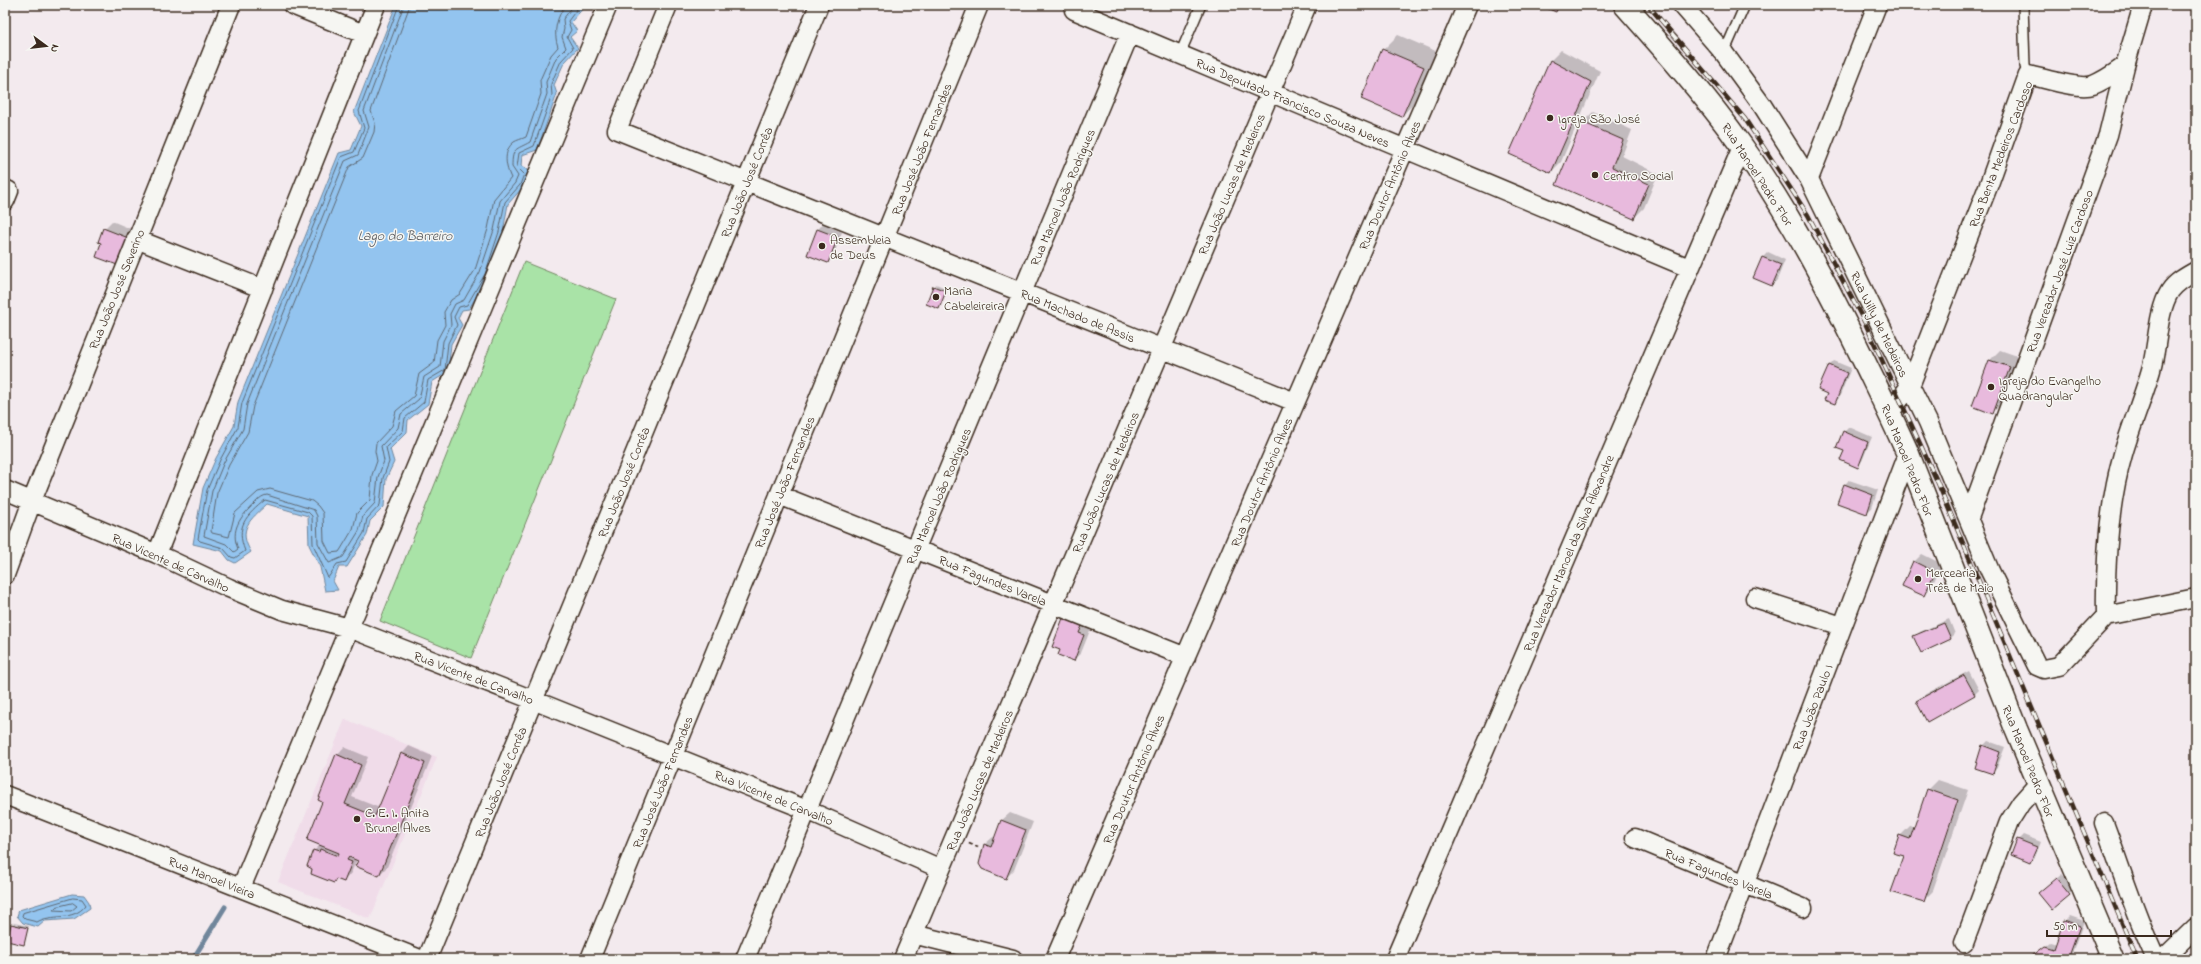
<svg xmlns="http://www.w3.org/2000/svg" width="2201" height="964" viewBox="0 0 2201 964" font-family="'Indie Flower',sans-serif">
<rect width="100%" height="100%" fill="#f3eaee"/>
<filter id="ink" filterUnits="userSpaceOnUse"><feTurbulence type="fractalNoise" baseFrequency=".025" numOctaves="2"/><feDisplacementMap in="SourceGraphic" scale="8" xChannelSelector="R" yChannelSelector="G"/><feConvolveMatrix kernelMatrix="1 2 1 2 8 2 1 2 1" color-interpolation-filters="sRGB"/></filter>
<g filter="url(#ink)">
<!-- built -->
<path fill="#f0dce9" d="M345 719 437 757 370 919 278 882Z"/>
<!-- green -->
<path fill="#a9e3a7" stroke="#728662" d="M524 262 616 299 471 658 380 621Z"/>
<!-- water -->
<path fill="#93c4ef" stroke="#70869b" d="M396 5H586L571 22 577 31 570 37 578 48 564 63 554 85 557 94 537 150 522 155 521 166 529 170 523 187 508 204 503 232 488 276 469 309 462 310 458 318 462 325 451 344 448 372 432 382 428 404 408 420 407 432 390 449 394 462 386 479 384 507 370 521 367 535 347 567H339L333 581 338 590 325 591 320 567 309 545 308 516 267 504C250 520 237 529 251 552L235 563 229 560 222 551 193 544 203 488 216 458 234 426 238 402 339 153 351 150 361 126 354 112Z
M72 894 84 895 89 902 90 908 74 919 45 921 38 927 23 923 17 916 19 910Z"/>
<!-- shadow -->
<path fill="#0003" d="M1398 35 1438 52 1416 101 1402 116 1383 50Z
M1561 50 1600 71 1561 162 1551 172 1511 153 1551 60Z
M1593 112 1632 130 1622 156 1658 174 1644 208 1634 218 1557 184 1583 122Z
M112 221 138 232 127 258 103 243 104 229Z
M823 224 842 232 833 257 828 262 808 254 818 229Z
M1768 252 1785 260 1777 280 1772 285 1755 277 1763 257Z
M936 284 948 289 939 308 928 303Z
M2000 350 2020 357 2002 403 1992 413 1973 406 1990 360Z
M1834 361 1851 368 1839 398 1834 403 1828 393 1829 366Z
M1849 427 1872 437 1862 461 1857 466 1845 451 1844 432Z
M1849 480 1878 490 1872 508 1867 512 1844 485Z
M1922 554 1942 564 1931 588 1923 595 1914 562Z
M1072 611 1091 628 1081 653 1073 660 1061 649 1064 619Z
M1949 619 1955 634 1950 639 1915 637 1920 632Z
M1969 671 1979 690 1974 695 1917 701 1922 696Z
M1988 741 2005 747 1997 768 1992 773 1983 746Z
M409 746 432 756 387 867 379 875 357 859 351 873 344 881 338 878 334 882 314 851 321 844 323 801 337 755 344 747 368 757 352 797 380 808 402 754Z
M1938 780 1968 790 1933 891 1923 901 1905 855 1900 836 1910 826 1915 827 1928 790Z
M1010 813 1033 822 1014 870 1006 878 980 864 985 844 993 837 995 838 1002 820Z
M2023 835 2041 842 2035 857 2030 862 2018 840Z
M2062 874 2074 889 2052 909 2044 889Z
M2070 916 2084 921 2072 954 2067 959H2035L2038 951 2050 942 2057 944 2065 921Z
M14 923 29 926 24 944 12 925Z"/>
<g fill="none" stroke-linecap="round" stroke-linejoin="round">
<!-- shore -->
<path stroke="#5e6872" stroke-width="1" d="M399 5 359 111 364 128 354 152 341 157 242 403 238 427 220 460 207 490 198 539 200 541 223 548 231 557 235 558 245 551C235 526 246 516 265 500L308 512 312 516 313 544 328 578 337 564 346 562 364 533 367 519 380 505 383 478 389 462 386 447 403 431 405 418 424 402 428 380 445 370 448 343 457 325 454 317 459 307 467 305 485 274 499 232 505 202 520 185 524 174 517 167 519 153 534 146 552 95 551 84 561 61 573 48 567 37 571 30 568 21 580 5
M404 5 364 111 369 127 358 155 345 161 247 404 243 429 224 462 212 491 204 536 226 544 234 552 238 549C230 530 240 517 254 504 258 500 261 496 267 495L314 510 317 516 318 543 329 563 343 557 359 531 363 516 375 503 378 477 384 461 381 446 398 428 401 414 419 399 424 377 440 367 443 341 451 325 450 314 455 304 464 300 480 272 494 230 500 201 515 183 518 176 512 167C512 147 516 150 530 142L547 94 546 82 556 58 566 48 562 37 564 29 563 19 574 5
M410 5 371 111 375 123 374 132 363 158 349 167 253 406 248 432 229 465 217 493 211 531 212 533 229 537 235 513 258 492 270 489 312 501 318 506 323 513 324 541 330 553 339 552 341 549 353 529 357 513 370 500 372 475 377 461 375 451 376 443 392 426 396 411 414 396 419 374 434 363 437 340 445 325 444 312 451 300 460 294 475 270 488 229 494 199 511 178C506 168 502 151 514 142 517 140 522 139 526 137L541 94 540 80 551 55 558 47C553 32 556 17 566 5
M73 898 82 899 86 905C73 922 52 913 37 922L25 919 22 916 23 913Z
M73 903 77 906 71 911 53 910 56 907Z"/>
<!-- stream -->
<path stroke="#70869b" stroke-width="5" d="M193 959 225 907"/>
</g>
<!-- building -->
<path fill="#e8badd" stroke="#3b2a1e" d="M1539 5H1559L1556 12Z
M1382 49 1424 67 1402 117 1361 99Z
M1550 60 1591 82 1551 173 1509 154Z
M1582 122 1623 140 1612 167 1649 184 1634 219 1556 185Z
M103 228 131 239 120 266 96 257 101 243 98 242Z
M817 229 838 237 828 263 807 255Z
M1762 257 1781 265 1772 286 1753 278Z
M933 286 946 291 939 309 926 304Z
M1989 360 2010 367 1993 414 1972 406Z
M1829 365 1847 373 1835 404 1824 400 1827 394 1818 390Z
M1843 431 1868 442 1858 468 1840 460 1844 451 1836 448Z
M1844 484 1873 495 1867 514 1837 503Z
M1913 561 1935 572 1924 596 1902 586Z
M1063 618 1082 626 1079 633 1084 635 1074 661 1058 655 1060 650 1052 647Z
M1944 623 1951 639 1921 653 1913 636Z
M1964 675 1975 695 1927 722 1916 701Z
M1982 745 2000 752 1993 774 1975 768Z
M401 753 425 763 379 876 355 866 358 861 349 857 347 860 352 862 344 882 336 879 334 883 311 874 312 869 307 866 313 850 319 852 320 849 338 856 339 853 307 840 322 802 318 800 336 754 361 765 345 804 375 816Z
M1927 789 1958 800 1924 902 1891 892 1904 856 1893 853 1899 835 1910 839Z
M1001 820 1026 830 1006 879 982 869 979 864 984 844 991 847Z
M2017 839 2037 847 2030 863 2011 855Z
M2056 878 2070 895 2052 910 2038 893Z
M2064 920 2080 926 2068 959H2034L2031 956 2044 946 2054 949Z
M11 924 28 928 24 945 7 941Z"/>
<g fill="none" stroke-linecap="round" stroke-linejoin="round">
<defs>
<path id="service" d="M2023 5 2025 66 2028 75
M1724 53 1745 5
M1180 54 1201 5"/>
<path id="minor" d="M292 5 364 34
M668 5 617 130 1295 402
M1076 5 1074 10 1689 268
M1682 5 1724 53 1762 105 1809 179 1928 422 1990 571 2037 666 2044 669 2059 666 2106 616 2196 598
M1809 179 1877 5
M5 189 9 191 5 201
M136 239 263 289
M1890 412 1910 386 1989 184 2028 75C2044 78 2078 90 2093 85 2104 81 2115 73 2125 66L2143 5
M5 490 157 554 229 588 282 610 349 628 533 700 807 810 941 869
M779 495 1186 657
M1969 518 2108 135 2125 66
M157 554 376 5
M5 575 32 501 231 5
M1755 598 1842 626
M2106 616C2105 562 2108 506 2123 454 2131 426 2143 398 2151 370 2158 346 2157 312 2170 291 2176 282 2187 276 2196 271
M5 795 420 959
M2104 823C2121 868 2135 915 2156 959
M1635 838 1803 908
M241 888 608 5
M913 934 1013 959
M1964 943 2009 822 2021 803 2038 784
M427 959 819 5
M590 959 979 5
M745 959 1130 33
M903 959 1307 5
M1055 959 1467 5
M1395 959 1742 147
M1716 959 1908 454
M2163 959 2196 927"/>
<path id="secondary" d="M1625 5C1665 50 1706 96 1741 145 1789 212 1828 287 1864 361 1879 392 1894 422 1908 454L2016 729 2113 959"/>
</defs>
<!-- service casing -->
<use href="#service" stroke="#3b2a1e" stroke-width="12"/>
<!-- minor casing -->
<use href="#minor" stroke="#3b2a1e" stroke-width="21"/>
<!-- secondary casing -->
<use href="#secondary" stroke="#3b2a1e" stroke-width="25"/>
<!-- path -->
<path stroke="#3b2a1e" stroke-width="2.5" stroke-dasharray="4 3" stroke-linecap="butt" d="M969 843 978 847"/>
<!-- service -->
<use href="#service" stroke="#f6f6f2" stroke-width="9"/>
<!-- minor -->
<use href="#minor" stroke="#f6f6f2" stroke-width="18"/>
<!-- secondary -->
<use href="#secondary" stroke="#f6f6f2" stroke-width="22"/>
<defs>
<path id="rail" d="M1648 5 1745 119 1808 215 1866 325 1937 481 2137 959"/>
</defs>
<!-- rail casing -->
<use href="#rail" stroke="#3b2a1e" stroke-width="4.5"/>
<!-- rail -->
<use href="#rail" stroke="#f6f6f2" stroke-width="3" stroke-dasharray="9" stroke-linecap="butt"/>
</g>
</g>
<!-- markers -->
<g fill="#3b2a1e" stroke="#f6f6f2" stroke-width="1.5">
<circle cx="1550" cy="118" r="4"/>
<circle cx="1595" cy="175" r="4"/>
<circle cx="822" cy="246" r="4"/>
<circle cx="936" cy="297" r="4"/>
<circle cx="1991" cy="387" r="4"/>
<circle cx="1918" cy="579" r="4"/>
<circle cx="357" cy="819" r="4"/>
</g>
<g text-anchor="middle" stroke-width="3" stroke-linejoin="round" paint-order="stroke">
<!-- street labels -->
<g font-size="13" fill="#3b2a1e" stroke="#f6f6f2">
<text transform="translate(1293 102) rotate(23)" y="5">Rua Deputado Francisco Souza Neves</text>
<text transform="translate(921 149) rotate(-68)" y="5">Rua José João Fernandes</text>
<text transform="translate(2000 154) rotate(-69)" y="5">Rua Benta Medeiros Cardoso</text>
<text transform="translate(1758 174) rotate(57)" y="5">Rua Manoel Pedro Flor</text>
<text transform="translate(746 182) rotate(-68)" y="5">Rua João José Corrêa</text>
<text transform="translate(1231 184) rotate(-67)" y="5">Rua João Lucas de Medeiros</text>
<text transform="translate(1389 185) rotate(-67)" y="5">Rua Doutor Antônio Alves</text>
<text transform="translate(1062 197) rotate(-67)" y="5">Rua Manoel João Rodrigues</text>
<text transform="translate(2059 271) rotate(-70)" y="5">Rua Vereador José Luiz Cardoso</text>
<text transform="translate(116 289) rotate(-68)" y="5">Rua João José Severino</text>
<text transform="translate(1078 315) rotate(22)" y="5">Rua Machado de Assis</text>
<text transform="translate(1880 324) rotate(64)" y="5">Rua Willy de Medeiros</text>
<text transform="translate(1908 460) rotate(68)" y="5">Rua Manoel Pedro Flor</text>
<text transform="translate(623 482) rotate(-68)" y="5">Rua João José Corrêa</text>
<text transform="translate(784 482) rotate(-68)" y="5">Rua José João Fernandes</text>
<text transform="translate(1105 482) rotate(-67)" y="5">Rua João Lucas de Medeiros</text>
<text transform="translate(1261 482) rotate(-67)" y="5">Rua Doutor Antônio Alves</text>
<text transform="translate(938 496) rotate(-67)" y="5">Rua Manoel João Rodrigues</text>
<text transform="translate(1568 553) rotate(-67)" y="5">Rua Vereador Manoel da Silva Alexandre</text>
<text transform="translate(171 562) rotate(24)" y="5">Rua Vicente de Carvalho</text>
<text transform="translate(993 580) rotate(22)" y="5">Rua Fagundes Varela</text>
<text transform="translate(474 677) rotate(21)" y="5">Rua Vicente de Carvalho</text>
<text transform="translate(1812 707) rotate(-69)" y="5">Rua João Paulo I</text>
<text transform="translate(2029 761) rotate(68)" y="5">Rua Manoel Pedro Flor</text>
<text transform="translate(1133 779) rotate(-67)" y="5">Rua Doutor Antônio Alves</text>
<text transform="translate(979 780) rotate(-67)" y="5">Rua João Lucas de Medeiros</text>
<text transform="translate(500 782) rotate(-68)" y="5">Rua João José Corrêa</text>
<text transform="translate(662 782) rotate(-68)" y="5">Rua José João Fernandes</text>
<text transform="translate(774 797) rotate(22)" y="5">Rua Vicente de Carvalho</text>
<text transform="translate(1719 873) rotate(22)" y="5">Rua Fagundes Varela</text>
<text transform="translate(212 877) rotate(22)" y="5">Rua Manoel Vieira</text>
</g>
<!-- poi labels -->
<g font-size="13" fill="#3b2a1e" stroke="#f6f6f2" text-anchor="start">
<text x="1558" y="123">Igreja São José</text>
<text x="1603" y="180">Centro Social</text>
<text x="830" y="244">Assembleia<tspan x="830" dy="15">de Deus</tspan></text>
<text x="944" y="295">Maria<tspan x="944" dy="15">Cabeleireira</tspan></text>
<text x="1999" y="385">Igreja do Evangelho<tspan x="1999" dy="15">Quadrangular</tspan></text>
<text x="1926" y="577">Mercearia<tspan x="1926" dy="15">Três de Maio</tspan></text>
<text x="365" y="817">C. E. I. Anita<tspan x="365" dy="15">Brunel Alves</tspan></text>
</g>
<!-- water labels -->
<g font-size="14" font-style="italic" fill="#55585d" stroke="#f6f6f2">
<text x="405" y="240">Lago do Barreiro</text>
</g>
</g>
<!-- margin -->
<rect width="2201" height="964" fill="none" stroke="#f6f6f2" stroke-width="20"/>
<rect x="10" y="10" width="2181" height="944" fill="none" stroke="#3b2a1e" stroke-width="1.5" filter="url(#ink)"/>
<!-- north arrow -->
<g transform="translate(46 46) rotate(105)" stroke="#f6f6f2" stroke-width="3" paint-order="stroke">
<path d="M0-3L7 15L0 10L-7 15Z" fill="#3b2a1e"/>
<text y="-6" font-size="11" font-weight="bold" text-anchor="middle" fill="#3b2a1e">N</text>
</g>
<!-- scale -->
<path d="M2047 930v6h124v-6" fill="none" stroke="#3b2a1e" stroke-width="2"/>
<text x="2053" y="930" font-size="12" fill="#3b2a1e" stroke="#f6f6f2" stroke-width="3" paint-order="stroke">50 m</text>
</svg>
